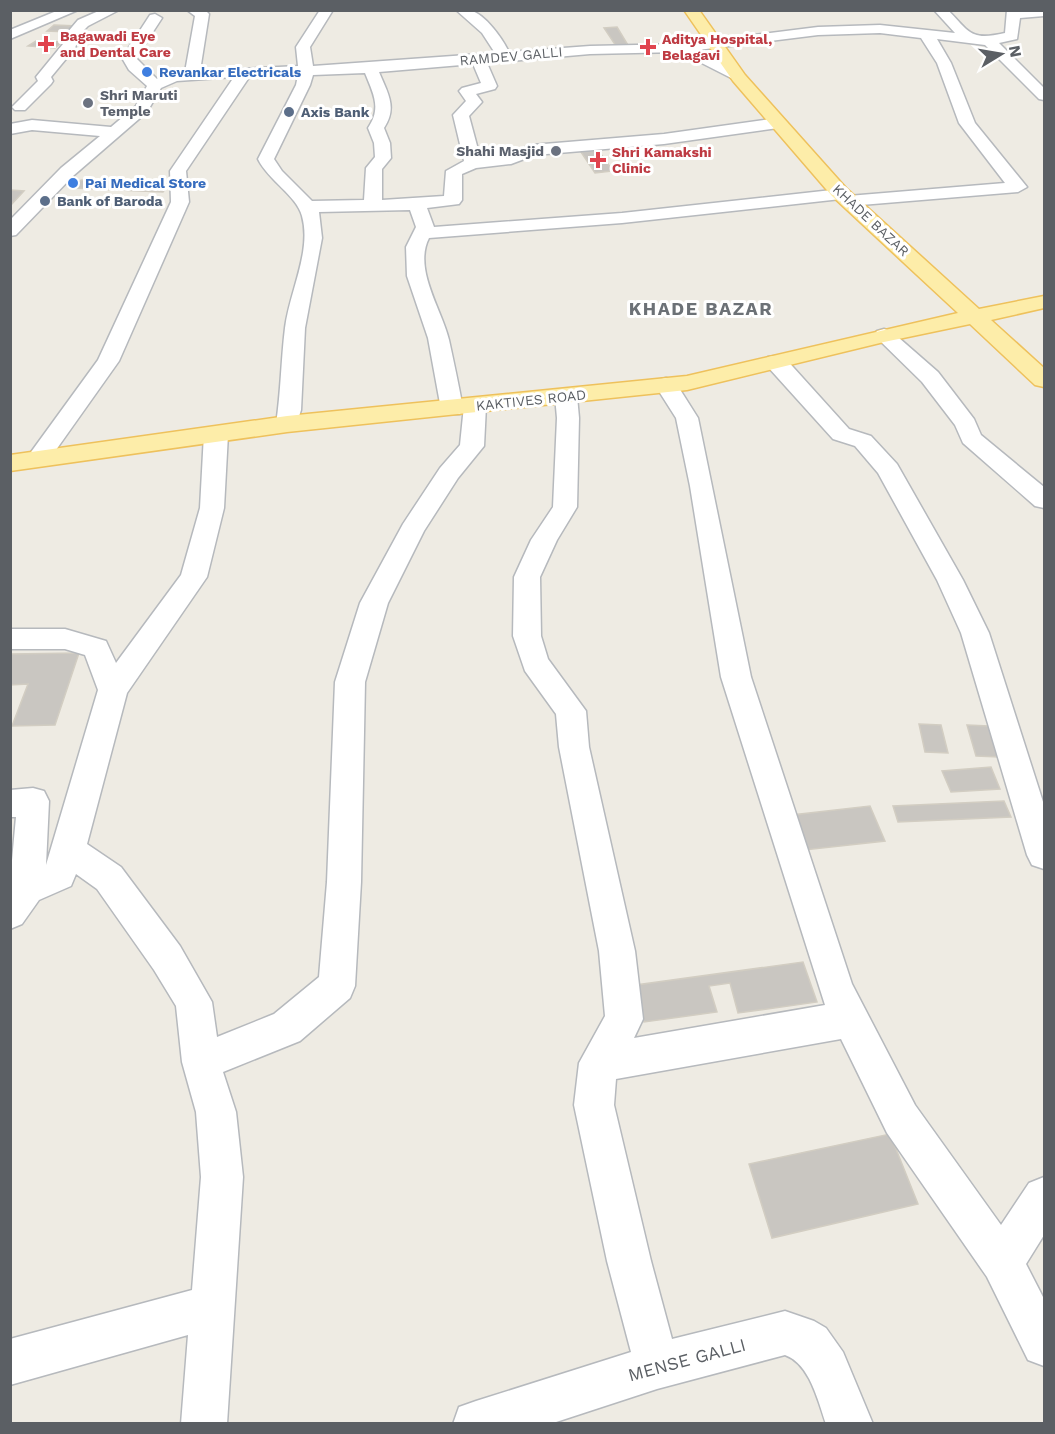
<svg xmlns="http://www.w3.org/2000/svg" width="1055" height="1434" viewBox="0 0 1055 1434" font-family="'Work Sans',sans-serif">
<rect width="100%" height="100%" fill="#eeebe3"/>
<!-- building -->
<path fill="#c9c6c1" stroke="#d2cdc2" stroke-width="1.5" d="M54 25 77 26 70 32 47 31Z
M617 27 628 45 616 46 604 28Z
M36 41 62 42 55 48 28 46Z
M598 150 613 171 595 173 581 152Z
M81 180 169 184 163 192 74 188Z
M10 190 24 191 10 206Z
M79 653 55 725 12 726 28 684 10 685V654Z
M919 724 941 725 948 753 925 752Z
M967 725 989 726 999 757 976 756Z
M991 767 1000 789 951 792 942 771Z
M1004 801 1011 817 898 822 893 806Z
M870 806 885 841 804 850 792 815Z
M803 962 817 1002 738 1013 730 983 709 986 717 1012 644 1022 636 985Z
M890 1134 918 1204 772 1238 749 1164Z"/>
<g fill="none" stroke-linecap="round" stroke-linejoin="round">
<defs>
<path id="minor" d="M59 10H78L10 39V30Z
M101 10H119L88 26 80 34 75 48 51 77 53 81 51 84 25 110H15L12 107 38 81 36 77 63 44 67 33 78 20Z
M187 10H205L209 14 200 71 298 66 296 47 320 10H333L310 47 313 66 495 53 482 33 456 10C460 10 466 9 470 10 486 15 502 38 509 52L590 46 683 44 818 27 880 25 955 33 934 10H948C970 33 971 41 1005 33L1007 10H1044V16L1020 18 1017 39 999 43 1044 88V100L1039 99 985 45 937 39 951 63 975 123 1027 187 1018 192 849 206 843 205 841 199 622 223 429 238C413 269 442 310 449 340 454 363 459 386 463 409L460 414H444L441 409 428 338 407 276 406 247 416 227 410 210 319 212 322 238 305 328 301 410 295 429H279L276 424C281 392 281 360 285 328 289 293 312 251 302 216 297 196 268 180 258 159L296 85 298 75 250 76 186 171 189 202 119 361 46 464 38 466 30 464 26 459 98 360 171 202 170 171 234 77 177 81 161 88 147 112 73 176 16 235 10 236V220L61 168 100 136 32 130 10 134V124L32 120 111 127 136 106 147 86 129 70 122 58 150 15 155 14 162 18 136 58 157 79 185 72 195 16ZM880 33 921 38 937 63 959 123 1005 183 848 196 847 190 841 189 622 213 434 227 427 208 459 204 462 200V174L476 168 511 164 535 155 664 144 778 128 786 123 778 118 664 134 532 145 502 155 480 157 469 116 482 102 476 94 495 89 497 86 487 63 590 54 680 52 739 82 744 81 746 78 744 75 698 50 818 35ZM473 64 481 83 462 88 459 91 466 101 453 115 464 161 446 171 444 196 382 200V169L391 158 390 143 384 128C398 107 387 92 379 72ZM365 73C373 93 382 108 368 128L374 143 375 157 366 168 364 200 312 201 282 171 274 159 310 85 313 75Z
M884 329 891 331 938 372 974 419 981 435 1044 487V508L1035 506 963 443 955 425 922 382 874 335 877 331Z
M776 356 784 357 849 429 871 436 897 464 963 580 989 633 1044 805V869L1032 865 1027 855 961 633 937 580 878 473 855 446 833 439 768 367 765 362 768 357Z
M666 378 674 380 698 418 751 677 852 984 915 1105 1001 1225 1029 1183 1044 1177V1235L1026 1264 1044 1299V1366L1028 1360 987 1277 887 1133 841 1039 616 1079 614 1105 651 1261 672 1339 785 1311 814 1321 826 1328 843 1352 873 1424H826C818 1401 810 1364 785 1355L657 1389 550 1424H453L459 1407 476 1401 631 1352 607 1261 574 1105 579 1063 605 1016 599 951 559 747 556 714 525 671 513 636 514 577 531 540 553 507 557 418 555 396 558 391H574L577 396 579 418 577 507 557 540 540 577 541 636 548 659 586 711 589 747 635 951 643 1019 634 1038 825 1005 721 677 690 486 676 418 655 385 658 380Z
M475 399 483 401 486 406 484 446 458 478 424 531 388 603 365 682 361 882 355 986 350 998 300 1041 223 1072 236 1112 243 1177 227 1424H181L188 1335 10 1385V1339L192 1290 201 1177 196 1112 182 1062 176 1006 154 970 97 889 76 874 71 886 39 900 22 924 10 929V882L16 817H10V790L33 788 44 791 49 801 46 865 98 690 85 655 65 649H10V629H65L106 641 116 663 181 575 200 508 204 434 208 429H224L228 434 224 508 207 577 127 693 87 844 121 867 180 946 212 1002 217 1037 274 1014 319 977 327 882 335 682 360 603 403 524 440 468 460 445 464 406 467 401Z"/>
<path id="major" d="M684 10H699L745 75 846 188 979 309 1044 296V308L991 320 1044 368V387L1035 385 970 324 884 342 687 390 287 432 10 471V455L287 416 687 376 958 313 832 196 733 81Z"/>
</defs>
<!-- minor casing -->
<use href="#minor" stroke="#b6b9bd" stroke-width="3"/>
<!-- major casing -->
<use href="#major" stroke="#eec15c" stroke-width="3"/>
<!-- minor -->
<use href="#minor" fill="#fff" fill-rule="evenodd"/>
<!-- major -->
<use href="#major" fill="#fdeda9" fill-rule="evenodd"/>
</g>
<!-- markers -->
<g fill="#e0444e" stroke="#fff" stroke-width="2">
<path d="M43 35h6v6h6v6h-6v6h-6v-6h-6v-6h6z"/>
<path d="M645 38h6v6h6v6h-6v6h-6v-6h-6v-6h6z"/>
<path d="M595 151h6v6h6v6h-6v6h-6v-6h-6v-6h6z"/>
</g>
<g fill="#3f7fe0" stroke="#fff" stroke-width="2">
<circle cx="147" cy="72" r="6"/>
<circle cx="73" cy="183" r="6"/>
</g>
<g fill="#6b7280" stroke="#fff" stroke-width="2">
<circle cx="88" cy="103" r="6"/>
<circle cx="556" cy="151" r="6"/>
</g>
<g fill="#5c6f8a" stroke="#fff" stroke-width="2">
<circle cx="289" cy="112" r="6"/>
<circle cx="45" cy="201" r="6"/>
</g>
<g text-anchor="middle" stroke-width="6" stroke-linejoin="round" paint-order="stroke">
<!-- far-health labels -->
<g font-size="14" font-weight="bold" fill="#be3a42" stroke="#fff" text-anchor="start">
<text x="60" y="41">Bagawadi Eye<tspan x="60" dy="16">and Dental Care</tspan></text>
<text x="662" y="44">Aditya Hospital,<tspan x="662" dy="16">Belagavi</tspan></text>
<text x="612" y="157">Shri Kamakshi<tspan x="612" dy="16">Clinic</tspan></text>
</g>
<!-- far-street labels -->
<g font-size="14" fill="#5b5f64" stroke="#fff">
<text transform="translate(511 56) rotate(-5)" y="5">RAMDEV GALLI</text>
<text transform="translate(871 220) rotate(43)" y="5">KHADE BAZAR</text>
<text transform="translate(531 400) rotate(-6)" y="5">KAKTIVES ROAD</text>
</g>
<!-- far-shop labels -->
<g font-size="14" font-weight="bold" fill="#366cbe" stroke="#fff" text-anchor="start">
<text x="159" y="77">Revankar Electricals</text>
<text x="85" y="188">Pai Medical Store</text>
</g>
<!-- far-worship labels -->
<g font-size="14" font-weight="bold" fill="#5b616d" stroke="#fff" text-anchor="start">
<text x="100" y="100">Shri Maruti<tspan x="100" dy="16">Temple</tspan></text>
<text x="544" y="156" text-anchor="end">Shahi Masjid</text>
</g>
<!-- far-service labels -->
<g font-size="14" font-weight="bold" fill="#4e5e75" stroke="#fff" text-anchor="start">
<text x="301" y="117">Axis Bank</text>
<text x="57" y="206">Bank of Baroda</text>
</g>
<!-- far-district labels -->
<g font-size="18" font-weight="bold" letter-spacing="1.5" fill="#6c7176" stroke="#fff">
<text x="701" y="315">KHADE BAZAR</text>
</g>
<!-- near-street labels -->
<g font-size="18" fill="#5b5f64" stroke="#fff">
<text transform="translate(687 1360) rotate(-15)" y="6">MENSE GALLI</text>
</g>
</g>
<!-- border -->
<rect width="1055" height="1434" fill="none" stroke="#5b5f64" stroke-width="24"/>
<!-- north arrow -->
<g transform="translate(1001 54) rotate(79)" stroke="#ffffff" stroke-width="4.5" paint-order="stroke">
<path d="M0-4.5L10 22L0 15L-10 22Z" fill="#5b5f64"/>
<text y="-9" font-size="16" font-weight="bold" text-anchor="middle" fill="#5b5f64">N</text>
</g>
</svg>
